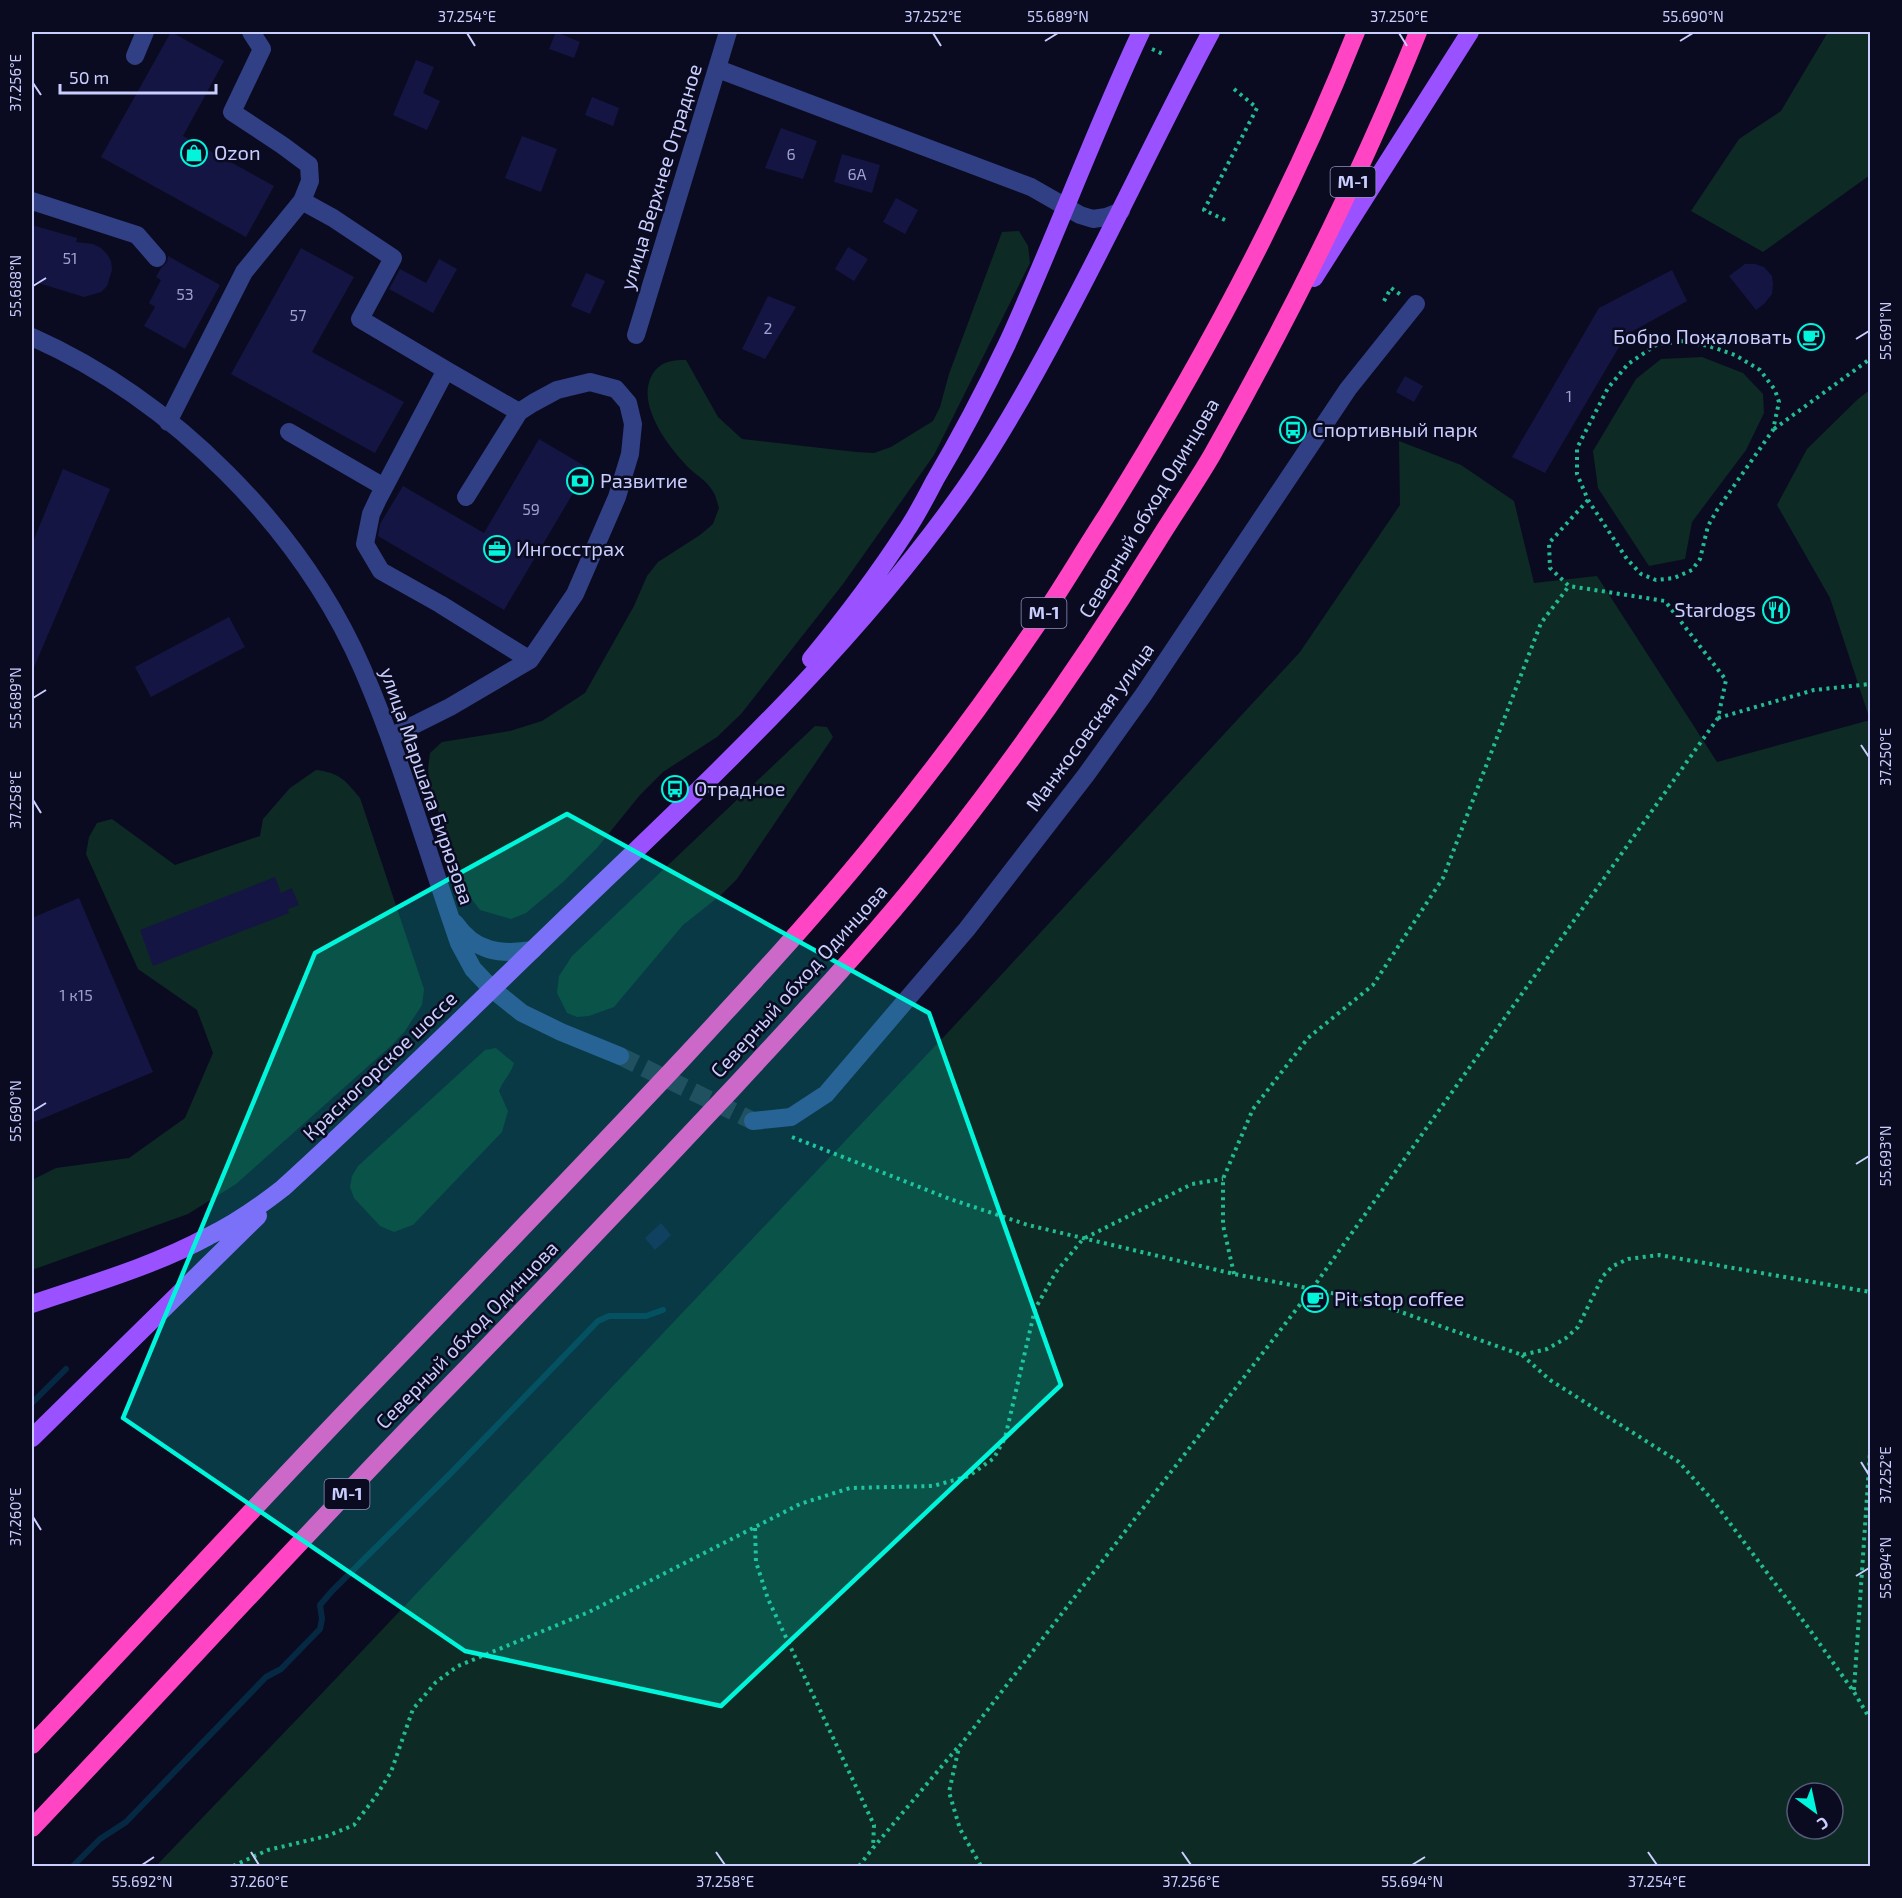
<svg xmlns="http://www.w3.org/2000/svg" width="1902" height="1898" viewBox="0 0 1902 1898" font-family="'Exo 2',sans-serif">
<rect width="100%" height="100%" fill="#0a0b20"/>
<!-- green -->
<path fill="#0d2b24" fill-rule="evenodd" d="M1828 32H1870V175L1763 252 1691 211 1739 139 1781 111Z
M1019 231 1028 246 1030 263 934 455 843 584 741 714 717 737 663 772 640 795 597 848 563 882 526 913 511 919 480 910 470 897 462 884 430 786 428 770 430 753 442 742 510 731 542 721 585 693 634 606 647 576 658 562 700 535 713 524 719 508C717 502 716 495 712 490 706 480 697 476 689 468 669 448 637 406 651 377 659 362 670 360 686 360L718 417 742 439 856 452 874 453 891 447 933 421 940 407 949 374 1002 232Z
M1702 357 1743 373 1763 394 1764 413 1746 450 1692 522 1685 559 1649 566 1598 488 1593 451 1636 379 1661 359Z
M1870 390V1866H156L326 1689 953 1027 1300 652 1400 505 1399 441 1461 465 1514 501 1534 583 1597 576 1717 762 1870 720 1830 598 1777 505 1807 449 1858 399ZM1797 1793H1833V1829H1797Z
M815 726 827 727 833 737 737 879 721 895 683 925 614 1007 589 1016 577 1017 567 1013 557 993 559 976 572 956Z
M316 770C340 773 345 780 360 798L424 989 422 1005 405 1031 393 1044 236 1184 188 1214 32 1270V1180L56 1168 129 1158 185 1118 213 1053 197 1010 138 969 86 854 89 837 97 823 112 819 175 865 260 836 263 819 290 788Z
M496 1048 514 1063C511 1074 503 1080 499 1091L508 1111 502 1132 413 1225 394 1232 380 1226 354 1198 350 1187 352 1176 358 1166 485 1050Z"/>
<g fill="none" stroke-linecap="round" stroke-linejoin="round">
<!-- stream -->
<path stroke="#062943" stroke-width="6" d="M32 1403 66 1369
M73 1866 100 1839 126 1822 266 1677 281 1669 320 1629 322 1619 320 1605 332 1591 450 1474 598 1321 609 1316H646L663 1310"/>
</g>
<!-- building -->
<path fill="#151543" d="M171 32 224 61 183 136 274 186 246 237 101 157Z
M556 32 580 42 574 58 549 49Z
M416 60 434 67 423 93 440 101 427 130 393 115Z
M592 97 619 108 613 126 585 115Z
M781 128 817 141 803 179 765 168Z
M522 136 557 149 541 192 505 178Z
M842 154 880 165 872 193 834 182Z
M896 198 918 210 905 234 883 222Z
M32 225 77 238 76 242 93 244 101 248 107 254 111 261 112 270 107 286 101 292 84 297 32 281Z
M848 247 868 259 854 281 835 269Z
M301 248 354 277 312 352 404 402 375 453 231 374Z
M168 256 220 285 185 349 144 326 155 307 149 303 161 280 156 277 161 268 167 262Z
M439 259 457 269 433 313 389 289 400 269 426 283Z
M1745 264H1755L1764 267 1772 276 1773 284 1772 294 1764 304 1756 310 1729 276Z
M1672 270 1687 301 1626 335 1545 473 1512 457 1599 308Z
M586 273 605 281 590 314 571 306Z
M768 296 796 307 765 359 742 349Z
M1405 376 1423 386 1414 402 1396 392Z
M539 439 588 468 504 610 378 536 380 524 403 486 484 533Z
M63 469 110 489 32 672V544Z
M229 617 245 647 151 697 135 667Z
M275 877 281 893 292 888 299 905 288 909 289 913 153 966 140 930Z
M79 898 153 1072 32 1123V918Z
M661 1223 671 1235 655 1250 645 1238Z"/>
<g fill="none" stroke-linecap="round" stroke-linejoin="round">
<!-- minor-tunnel -->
<path stroke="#272841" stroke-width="18" stroke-dasharray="18 9" stroke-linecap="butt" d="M620 1056 753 1121"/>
<!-- path -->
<path stroke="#22bb92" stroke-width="4" stroke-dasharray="3 4.5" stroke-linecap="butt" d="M1152 49 1163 54
M1225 220 1204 210 1257 108 1234 89
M1384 301 1391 288 1401 295
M1681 341 1709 346 1735 355 1760 370 1775 390 1779 402 1773 430 1717 510 1708 526 1700 559 1692 570 1674 578 1656 580 1641 574 1627 559 1588 500 1577 474V448L1608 388 1628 364 1656 345Z
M1774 429 1870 359
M1588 500 1549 543 1550 568 1569 586 1665 601 1726 680 1718 718 1312 1289 1370 1301 1522 1355 1547 1349 1566 1338 1578 1327 1603 1276 1613 1266 1628 1259 1659 1255 1870 1292
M1718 718 1814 690 1870 684
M792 1137 950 1199 1028 1225 1234 1274 1312 1289 959 1747 949 1792 960 1829 981 1866
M1234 1274 1223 1225V1179L1253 1109 1308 1038 1373 985 1443 878 1541 623 1569 586
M1522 1355 1550 1380 1679 1462 1714 1502 1807 1626 1854 1692 1870 1719
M755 1528 756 1562 768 1599 874 1825 873 1848
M1854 1690 1870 1452
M233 1866 268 1850 327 1836 354 1825 376 1796 391 1772 413 1709 436 1682 458 1666 589 1612 800 1504 850 1488 933 1486 969 1476 994 1458 1005 1438 1035 1309 1056 1272 1083 1239 1192 1184 1223 1179
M859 1866 873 1848 958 1747"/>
<!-- minor -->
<path stroke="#313f84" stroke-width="18" d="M251 32 262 49 232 112 282 145 309 165 310 181 302 201 333 218 393 258 360 319 446 370
M135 56 145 32
M718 69 1031 187 1080 215 1093 219 1106 217 1121 211
M32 201 137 235 157 258
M636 335 728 32
M32 337C173 400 301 527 363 670 401 758 427 852 459 943L473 969 492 989 522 1013 561 1032 620 1056
M519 412 446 370 378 499 371 514 365 544 381 571 440 604 530 660
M168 422 244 272 302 201
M289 432 384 487
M390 737 450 707 530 660 575 594 617 497 630 454 633 424 628 403 616 389 590 382 557 390 533 403 519 412 466 497
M455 923C475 952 500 955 533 950
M753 1121 791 1117 826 1094 967 929 1086 775 1144 694 1348 389 1416 304"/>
<!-- major -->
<path stroke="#9a51ff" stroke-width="18" d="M1314 278 1470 32
M811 659C845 618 877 576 906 531 917 515 926 497 935 480 961 436 985 390 1007 344 1054 241 1093 134 1141 32
M32 1304C91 1284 154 1266 209 1236 236 1223 260 1206 283 1188 383 1097 479 1001 577 907 714 775 855 645 965 488 1002 435 1034 377 1064 320 1115 225 1160 127 1211 32
M32 1438 258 1216"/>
<!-- highway -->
<path stroke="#ff45c4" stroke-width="18" d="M32 1745C148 1623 261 1499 378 1378 482 1270 586 1162 688 1053 750 986 812 919 870 848 928 777 983 704 1034 629 1059 593 1081 555 1105 518 1202 363 1289 201 1356 32
M32 1828C164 1689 293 1548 426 1410 530 1303 633 1195 735 1086 795 1021 855 957 911 889 1001 779 1082 663 1157 542 1175 513 1195 484 1212 455 1289 318 1360 177 1418 32"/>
</g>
<!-- marked area -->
<path fill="#00f5db" fill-opacity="0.2" stroke="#00f5db" stroke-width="4.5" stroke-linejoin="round" d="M567 814 929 1013 1061 1385 721 1706 465 1651 123 1418 315 953Z"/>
<!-- ticks -->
<path fill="none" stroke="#caceff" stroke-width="2" d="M467 33 475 46M933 33 941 46M1399 33 1407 46M1045 41 1058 33M1680 41 1693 33M33 83 41 95M33 286 46 278M1856 339 1869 331M33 698 46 690M1861 745 1869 757M33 800 41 813M33 1111 46 1103M1856 1164 1869 1156M1861 1462 1869 1475M33 1517 41 1530M1856 1576 1869 1568M251 1852 259 1865M716 1852 725 1865M1182 1852 1191 1865M1648 1852 1657 1865M142 1865 154 1857M1412 1865 1425 1857"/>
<!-- icons -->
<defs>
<symbol id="shop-ring" viewBox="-11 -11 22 22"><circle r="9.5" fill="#0a0b20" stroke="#00f5db" stroke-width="1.5"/><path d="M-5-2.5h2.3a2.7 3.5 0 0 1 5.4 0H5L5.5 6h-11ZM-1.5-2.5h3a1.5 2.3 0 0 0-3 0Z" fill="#00f5db"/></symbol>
<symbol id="cafe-ring" viewBox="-11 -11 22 22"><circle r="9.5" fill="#0a0b20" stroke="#00f5db" stroke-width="1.5"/><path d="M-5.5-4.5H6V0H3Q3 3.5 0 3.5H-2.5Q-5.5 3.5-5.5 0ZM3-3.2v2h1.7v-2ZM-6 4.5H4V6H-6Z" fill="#00f5db"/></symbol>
<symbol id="bus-ring" viewBox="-11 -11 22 22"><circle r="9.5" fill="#0a0b20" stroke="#00f5db" stroke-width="1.5"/><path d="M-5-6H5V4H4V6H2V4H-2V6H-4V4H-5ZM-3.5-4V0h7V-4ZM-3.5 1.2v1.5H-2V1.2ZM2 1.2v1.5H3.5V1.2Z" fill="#00f5db"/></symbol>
<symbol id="bank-ring" viewBox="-11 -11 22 22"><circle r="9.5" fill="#0a0b20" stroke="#00f5db" stroke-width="1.5"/><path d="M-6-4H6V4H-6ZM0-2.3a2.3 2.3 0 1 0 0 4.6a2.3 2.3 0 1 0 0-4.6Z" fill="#00f5db"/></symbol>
<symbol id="office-ring" viewBox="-11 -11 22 22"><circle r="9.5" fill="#0a0b20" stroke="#00f5db" stroke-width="1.5"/><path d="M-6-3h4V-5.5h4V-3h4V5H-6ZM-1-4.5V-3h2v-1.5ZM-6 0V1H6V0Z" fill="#00f5db"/></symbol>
<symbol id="restaurant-ring" viewBox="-11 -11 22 22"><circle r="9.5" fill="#0a0b20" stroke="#00f5db" stroke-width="1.5"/><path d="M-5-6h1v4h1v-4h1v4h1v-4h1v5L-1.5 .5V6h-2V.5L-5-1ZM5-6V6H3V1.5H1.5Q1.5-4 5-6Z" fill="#00f5db"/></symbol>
</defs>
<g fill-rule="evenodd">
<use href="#shop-ring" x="179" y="138" width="30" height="30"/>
<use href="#cafe-ring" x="1796" y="322" width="30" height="30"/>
<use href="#bus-ring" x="1278" y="415" width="30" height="30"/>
<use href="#bank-ring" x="565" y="466" width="30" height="30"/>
<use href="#office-ring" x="482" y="534" width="30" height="30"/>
<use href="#restaurant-ring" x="1761" y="595" width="30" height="30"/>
<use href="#bus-ring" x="660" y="774" width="30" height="30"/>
<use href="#cafe-ring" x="1300" y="1284" width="30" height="30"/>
</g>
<g text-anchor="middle" stroke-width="5" stroke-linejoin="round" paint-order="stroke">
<!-- number labels -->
<g font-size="16" fill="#9da0d0">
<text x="791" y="160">6</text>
<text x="857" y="180">6А</text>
<text x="70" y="264">51</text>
<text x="185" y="300">53</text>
<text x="298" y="321">57</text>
<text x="768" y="334">2</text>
<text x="1569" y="402">1</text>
<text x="531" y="515">59</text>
<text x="76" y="1001">1 к15</text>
</g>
<!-- shield labels -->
<g fill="#0a0b20" stroke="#9094bc" stroke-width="1.5">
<rect x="1330.5" y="167" width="45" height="30" rx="4.5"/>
<rect x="1021.5" y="598" width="45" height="30" rx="4.5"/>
<rect x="324.5" y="1479" width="45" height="30" rx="4.5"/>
</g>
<g font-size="18" font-weight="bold" fill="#caceff">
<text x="1353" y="188">М-1</text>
<text x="1044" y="619">М-1</text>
<text x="347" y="1500">М-1</text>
</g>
<!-- poi labels -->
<g font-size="20" fill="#caceff" stroke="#0a0b20" text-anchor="start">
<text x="214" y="160">Ozon</text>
<text x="1792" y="344" text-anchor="end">Бобро Пожаловать</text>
<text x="1312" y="437">Спортивный парк</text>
<text x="600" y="488">Развитие</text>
<text x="516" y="556">Ингосстрах</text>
<text x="1756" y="617" text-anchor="end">Stardogs</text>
<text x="694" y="796">Отрадное</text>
<text x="1334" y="1306">Pit stop coffee</text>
</g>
<!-- street labels -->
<g font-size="20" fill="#caceff" stroke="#0a0b20">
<text transform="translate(661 177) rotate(-73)" y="7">улица Верхнее Отрадное</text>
<text transform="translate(1149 508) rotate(-59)" y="7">Северный обход Одинцова</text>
<text transform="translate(1090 727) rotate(-54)" y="7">Манжосовская улица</text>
<text transform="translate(427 786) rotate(71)" y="7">улица Маршала Бирюзова</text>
<text transform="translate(799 981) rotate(-48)" y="7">Северный обход Одинцова</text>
<text transform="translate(380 1066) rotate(-44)" y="7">Красногорское шоссе</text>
<text transform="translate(467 1335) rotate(-46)" y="7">Северный обход Одинцова</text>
</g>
</g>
<!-- border -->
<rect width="1902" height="1898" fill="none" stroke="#0a0b20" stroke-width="66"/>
<!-- north arrow -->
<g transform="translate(1815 1811) rotate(147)"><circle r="28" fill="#0a0b20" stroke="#575979" stroke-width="1.5"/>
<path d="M0-4.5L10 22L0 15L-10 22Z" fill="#00f5db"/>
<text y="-9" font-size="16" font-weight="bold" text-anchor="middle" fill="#caceff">С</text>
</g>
<!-- scale -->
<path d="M60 84v9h156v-9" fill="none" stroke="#caceff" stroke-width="3"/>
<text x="69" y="84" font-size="18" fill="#caceff" stroke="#0a0b20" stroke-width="4.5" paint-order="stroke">50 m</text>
<rect x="33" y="33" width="1836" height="1832" fill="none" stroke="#caceff" stroke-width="2"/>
<g font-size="15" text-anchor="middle" fill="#caceff">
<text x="467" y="22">37.254°E</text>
<text x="933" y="22">37.252°E</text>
<text x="1058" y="22">55.689°N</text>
<text x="1399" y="22">37.250°E</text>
<text x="1693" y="22">55.690°N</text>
<text transform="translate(16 83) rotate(-90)" y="5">37.256°E</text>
<text transform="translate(16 286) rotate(-90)" y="5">55.688°N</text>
<text transform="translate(1886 331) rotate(-90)" y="5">55.691°N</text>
<text transform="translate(16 698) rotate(-90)" y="5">55.689°N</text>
<text transform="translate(1886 757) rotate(-90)" y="5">37.250°E</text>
<text transform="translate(16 800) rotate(-90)" y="5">37.258°E</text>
<text transform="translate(16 1111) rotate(-90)" y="5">55.690°N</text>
<text transform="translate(1886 1156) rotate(-90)" y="5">55.693°N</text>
<text transform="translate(1886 1475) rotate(-90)" y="5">37.252°E</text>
<text transform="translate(16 1517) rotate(-90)" y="5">37.260°E</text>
<text transform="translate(1886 1568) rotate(-90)" y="5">55.694°N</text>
<text x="142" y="1887">55.692°N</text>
<text x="259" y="1887">37.260°E</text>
<text x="725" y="1887">37.258°E</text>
<text x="1191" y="1887">37.256°E</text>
<text x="1412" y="1887">55.694°N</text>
<text x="1657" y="1887">37.254°E</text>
</g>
</svg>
